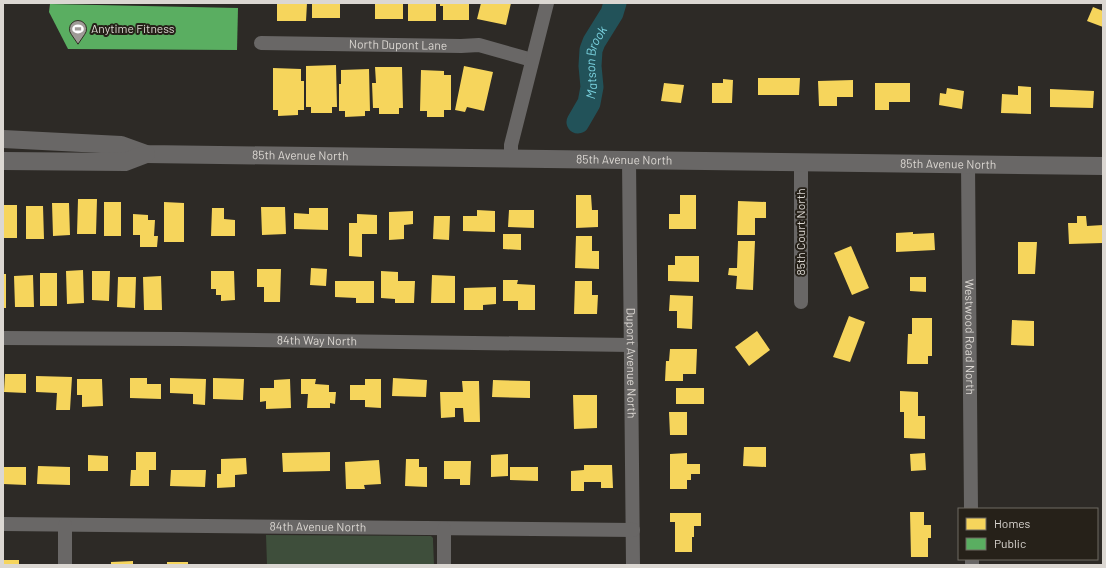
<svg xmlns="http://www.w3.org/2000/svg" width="1106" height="568" viewBox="0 0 1106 568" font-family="Barlow,sans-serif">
<rect width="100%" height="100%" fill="#2d2a26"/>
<!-- green -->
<path fill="#3e4e3b" d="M266 535 431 536 433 538V541L434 565H267Z"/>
<!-- homes -->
<path fill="#f6d55c" d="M277 3H307L306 21H277Z
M312 3H340V18H312Z
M375 3H403V19H375Z
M408 3H436V21H408Z
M440 3H469V20H443V6H440Z
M481 3H511L506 25 477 19Z
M1093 7 1103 11V27L1087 21Z
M336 65 337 107H332V113H311V107H306V66Z
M464 66 493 72 484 111 467 107 465 112 455 110Z
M375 67H402L403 108H399V114H379V108H373L372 83H376Z
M273 68 301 69V81H304V110H298V115L278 116V110H273Z
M369 69 370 111H365V116L345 117V111H339V84H341V70Z
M421 70 444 71V75H451V110H444V117H427V111H420Z
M758 78H800L799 95H758Z
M723 79 733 80 732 103H712V83H723Z
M853 80V97H837V106H819L818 81Z
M664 83 684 85 681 103 661 101Z
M875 83H910V102H889V110H875Z
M1018 86 1031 87V114L1001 113 1002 94 1018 95Z
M947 88 964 91 962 109 939 105 940 93 946 94Z
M1050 89 1094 91 1093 108 1050 107Z
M576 195H591L592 210H598V227L576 228Z
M680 195H696V229H669V214H680Z
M78 199H97L96 234H77Z
M738 201 766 202V218H755V235H737Z
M104 202H121V236H104Z
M164 202 184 203V242H164Z
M52 203H69L70 235 53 236Z
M3 205H17V238H3Z
M26 206H43L44 239H26Z
M261 207H285L286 234 262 235Z
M212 208H224V219L235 220V236H211Z
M309 208H328V230L294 229V213L309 214Z
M477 210 495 211V232L463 231V216H477Z
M509 210H534V228L508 227Z
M413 211V224L404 225V239L389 240V212Z
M133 214 148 215V220H155L154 236H158L157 247H140V235H133Z
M357 214 377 215V234H362V257L349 256V223H357Z
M434 216H450L449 240 433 239Z
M1077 216H1086L1087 226 1103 225V243L1069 244 1068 223H1077Z
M913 232V234L934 233 935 250 896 252V233Z
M503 234H521V250L503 249Z
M576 236H592V251H599V269L575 268Z
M738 241H755L753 290 736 289 737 276 728 275 729 268H737Z
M1018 242H1037L1035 274H1018Z
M851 246 869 288 852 295 834 253Z
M675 256H699V282L668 281V265H675Z
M311 268 327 269 326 286 310 285Z
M257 269H281L280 302H264V287H257Z
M83 270 84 303 67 304 66 271Z
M92 271H110L109 301 92 300Z
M211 271H234L235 300 221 301V295H216V289H211Z
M381 271 398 272V281H415L414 303H395V299L381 298Z
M40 273H57V306H40Z
M3 274H6V308H3Z
M33 275 34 307H15L14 276Z
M432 275 455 276V303H431Z
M161 276 162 310H144L143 277Z
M118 277H136L135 308 117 307Z
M910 277H926V292L910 291Z
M503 280H518L517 284 535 285V310H518V301H503Z
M335 281H374V303H356V298L335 297Z
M575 281H592V295H598L597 314H574Z
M496 287V304L483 305V310H464V288Z
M670 295 693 296 692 329 677 328V311H669Z
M849 316 865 322 850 362 833 357Z
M912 318H932V356H928V364H907L908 334H912Z
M1012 320 1034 321V346L1011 345Z
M757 331 770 350 749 366 735 347Z
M670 349H697L696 374H683V381H665L666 361H669Z
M5 374H26V393L4 392Z
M36 376 72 377 70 410H56L57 393 36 392Z
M130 378H147V384H161V399L130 398Z
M170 378 206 379 205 405 193 404V394L170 393Z
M213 378 244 379 243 400 213 399Z
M393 378 427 380 426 397 392 396Z
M77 379H102L103 406 82 407V395H77Z
M290 379 291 408 266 409V401L260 402V388H274V380Z
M301 379H316L315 384 329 385V392H336L335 404 330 403V408H307L308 394H301Z
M365 379H381V408L365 407V400H350V385H365Z
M493 380 530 381V398L492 397Z
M462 381H479L480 422H464L463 408H455V417L441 418 440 392H463Z
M676 388H704V404H676Z
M900 391 918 392V416H925V439L904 438V412H900Z
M573 395H597V428L574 429Z
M669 412H687V435H670Z
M744 447H766V467L743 466Z
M136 452H156V470H149V486H130L131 470H136Z
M330 452V471L283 472 282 453Z
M687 453V464H700V474H691V480H687V489H670V454Z
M925 453 926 470 911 471 910 454Z
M508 454V476L491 477V455Z
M88 455 108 456V471H88Z
M246 458 247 474 235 475V487L217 488V474H221V459Z
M406 459H419V467H427V487L405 486Z
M379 460 381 484 364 485 365 489H346L345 462Z
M444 461H471L470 485H460V479H444Z
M584 465H612L613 488H601V482H584V491H571V471L584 470Z
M38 466 70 467V485L37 484Z
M3 467H26V485L3 484Z
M510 467H538V481L510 480Z
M171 470H206L205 487 170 486Z
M910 512H924V525H931V538H928V557H911Z
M670 513H701V526H694V537H692V552H675V522H670Z
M3 560H19V565H3Z
M133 561V565H111V562Z
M167 562H188V565H167Z"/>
<!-- public -->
<path fill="#5aae61" d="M50 4 238 8 237 50 68 49 49 12Z"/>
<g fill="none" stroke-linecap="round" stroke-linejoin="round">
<!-- river -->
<path stroke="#225259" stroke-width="23" id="s1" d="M578 122 589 103 592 87 590 66 591 50 594 42 612 13 615 3"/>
<!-- minor -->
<g stroke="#696766" stroke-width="14">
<path id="s2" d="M261 43 461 46 479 45 532 60"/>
<path d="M511 158V145L547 3"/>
<path id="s3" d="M629 160 633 565"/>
<path d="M801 163V302"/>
<path id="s4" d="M968 164 971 509"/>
<path id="s5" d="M3 338 181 339 631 345"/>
<path id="s6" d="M3 524 633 530"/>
<path d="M65 525V565"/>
<path d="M444 529V565"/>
<path d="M972 559V565"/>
</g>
<!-- tertiary -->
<g stroke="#696766" stroke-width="18">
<path id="s7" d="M3 139 121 145 146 154C465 157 784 163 1103 166"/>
<path d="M3 161 125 162 146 154"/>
</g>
</g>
<!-- icons -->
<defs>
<symbol id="stadium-pin" viewBox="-11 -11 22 30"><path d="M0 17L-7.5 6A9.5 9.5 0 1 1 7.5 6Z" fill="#9e9a96" stroke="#262119"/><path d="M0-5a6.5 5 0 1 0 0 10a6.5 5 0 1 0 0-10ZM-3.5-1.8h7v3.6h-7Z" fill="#fff"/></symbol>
</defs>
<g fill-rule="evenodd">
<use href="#stadium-pin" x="68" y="19" width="20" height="27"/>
</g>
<g text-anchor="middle" stroke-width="4" stroke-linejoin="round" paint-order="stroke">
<!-- poi labels -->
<g font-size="12" fill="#dbd7d2" stroke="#262119" text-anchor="start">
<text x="91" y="33">Anytime Fitness</text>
</g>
<!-- street labels -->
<g font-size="12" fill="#dbd7d2" stroke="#262119">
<text dy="4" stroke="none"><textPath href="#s2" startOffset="137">North Dupont Lane</textPath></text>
<text dy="4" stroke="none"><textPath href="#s7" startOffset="299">85th Avenue North</textPath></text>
<text dy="4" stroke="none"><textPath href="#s7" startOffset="623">85th Avenue North</textPath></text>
<text dy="4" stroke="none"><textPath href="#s7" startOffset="947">85th Avenue North</textPath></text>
<text transform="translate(801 232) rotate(-90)" y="4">85th Court North</text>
<text dy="4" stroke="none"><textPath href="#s4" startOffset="173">Westwood Road North</textPath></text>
<text dy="4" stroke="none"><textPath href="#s5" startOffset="314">84th Way North</textPath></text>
<text dy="4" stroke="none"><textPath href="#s3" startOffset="203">Dupont Avenue North</textPath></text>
<text dy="4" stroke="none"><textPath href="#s6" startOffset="315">84th Avenue North</textPath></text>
</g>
<!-- water labels -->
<g font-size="13" font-style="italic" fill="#79d1de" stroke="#262119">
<text dy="5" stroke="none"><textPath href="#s1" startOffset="64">Matson Brook</textPath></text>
</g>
</g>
<!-- border -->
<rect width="1106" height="568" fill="none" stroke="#dbd7d2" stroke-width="8"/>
<!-- legend -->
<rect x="958" y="508" width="140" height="52" fill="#262119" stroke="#6e6a63"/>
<rect x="966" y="518" width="20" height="12" fill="#f6d55c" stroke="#6e6a63"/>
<text x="994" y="528" font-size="12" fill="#dbd7d2">Homes</text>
<rect x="966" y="538" width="20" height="12" fill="#5aae61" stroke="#6e6a63"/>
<text x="994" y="548" font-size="12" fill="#dbd7d2">Public</text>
</svg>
